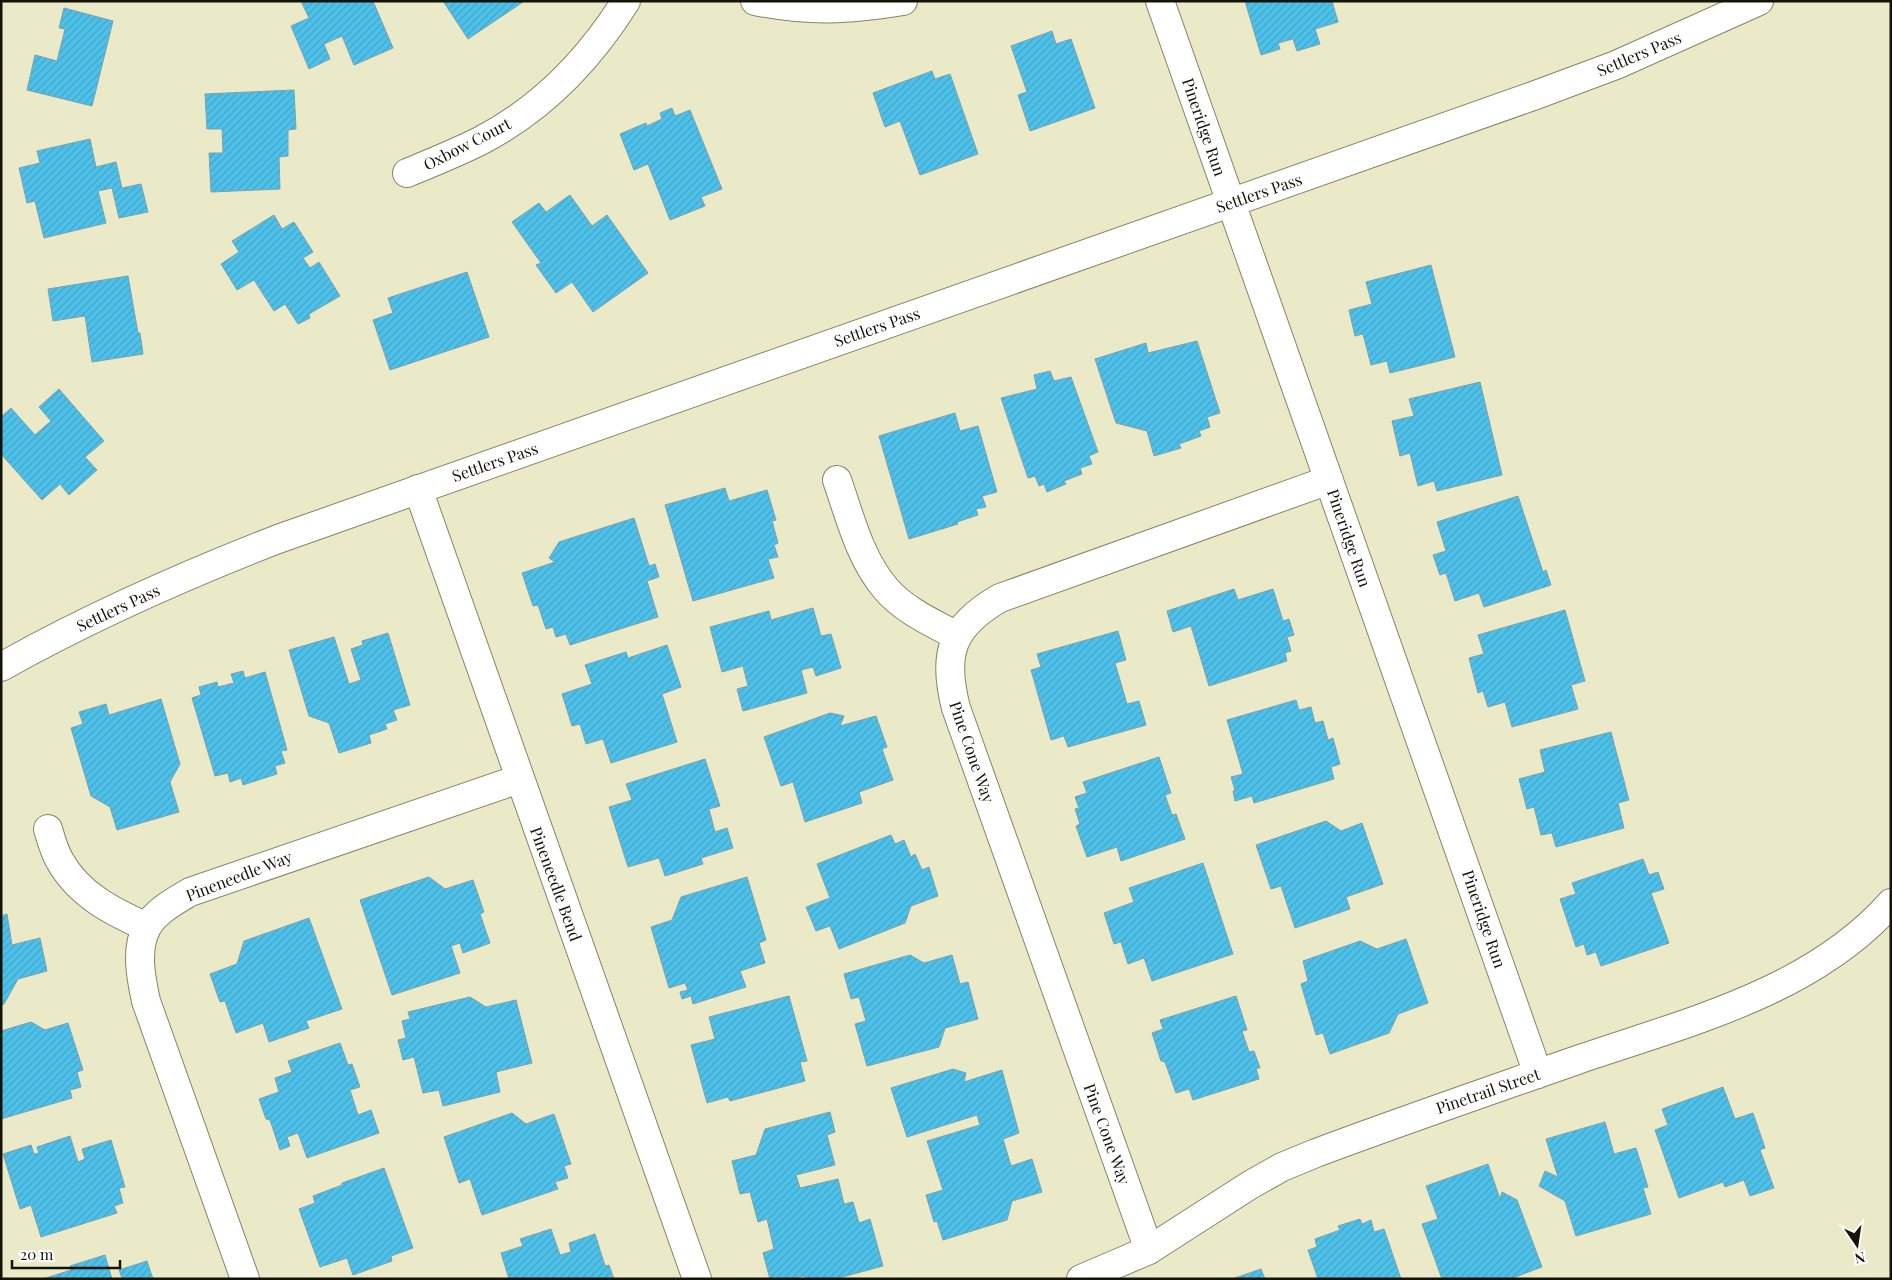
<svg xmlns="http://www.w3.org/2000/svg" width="1892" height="1280" viewBox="0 0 1892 1280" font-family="'Playfair Display',serif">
<defs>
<pattern id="building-hatch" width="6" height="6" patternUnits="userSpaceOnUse" patternTransform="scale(1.25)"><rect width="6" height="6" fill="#4ec1ea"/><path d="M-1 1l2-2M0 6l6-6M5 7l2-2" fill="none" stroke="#43a5c7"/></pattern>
</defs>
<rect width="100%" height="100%" fill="#eae9c8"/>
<!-- building -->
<path fill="url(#building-hatch)" stroke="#7da0ae" d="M301 1H373L393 48 354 65 342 36 324 44 330 59 309 69 291 26 309 18Z
M443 1H523V2L468 39Z
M1245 1H1332L1338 22 1315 29 1320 44 1297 51 1293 39 1278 43 1280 49 1261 55Z
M64 8 113 21 92 106 27 90 35 55 57 61 65 29 59 28Z
M1052 31 1056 44 1071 39 1095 108 1030 131 1018 95 1027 92 1011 46Z
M932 71 935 79 950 74 978 154 920 175 900 121 885 127 873 93Z
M294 90 296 129 288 130V156L279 157 280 189 211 192 209 153H223L222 129H207L205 94Z
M672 108 675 116 690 110 722 189 701 197 705 206 670 220 648 164 634 170 620 134 646 123 647 126 662 119 660 113Z
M90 139 96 167 116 162 122 188 141 184 148 212 119 218 112 188 98 191 106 223 44 238 35 201 27 203 19 168 40 163 37 151Z
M570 195 592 226 607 215 648 273 593 312 572 282 556 293 536 265 541 263 512 222 539 203 546 212Z
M274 215 282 229 294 222 313 252 303 258 310 268 319 262 340 296 309 314 310 318 298 324 285 304 274 311 254 280 237 290 221 264 239 252 232 241Z
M1431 265 1455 357 1390 373 1387 361 1371 365 1363 334 1355 336 1349 310 1372 304 1366 282Z
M467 272 489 337 390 370 373 320 393 313 388 298Z
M128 276 138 333H140L143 354 92 362 85 316 53 321 48 289Z
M1197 341 1220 413 1207 417 1210 427 1199 431 1201 436 1179 444 1181 448 1154 456 1147 431 1116 423 1095 359 1146 343 1148 353Z
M1050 371 1054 381 1071 377 1098 452 1089 456 1092 464 1080 468 1082 474 1064 481 1066 484 1047 492 1044 484 1039 486 1035 476 1028 478 1001 398 1037 389 1034 375Z
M1480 382 1502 475 1437 491 1434 481 1418 486 1410 453 1400 456 1392 421 1414 416 1409 399Z
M59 389 104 441 85 457 97 470 69 495 60 484 42 500 1 454V417L11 408 35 435 51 421 39 407Z
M955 413 960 431 978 426 997 492 982 496 986 507 976 509 978 515 957 522 958 524 909 539 879 436Z
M725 488 729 501 767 490 776 520 772 521 778 543 774 545 778 557 768 559 774 578 693 601 665 505Z
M1518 496 1543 572 1546 570 1551 585 1484 607 1479 593 1455 601 1446 573 1440 575 1433 555 1446 551 1437 522Z
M634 518 649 566 655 564 659 577 647 581 658 617 570 645 566 634 556 637 553 627 546 629 538 605 533 606 522 573 555 562 549 558 559 542Z
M1234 589 1238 600 1273 589 1283 621 1289 619 1294 635 1287 637 1291 651 1285 653 1287 661 1209 686 1191 626 1173 632 1167 611Z
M813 608 821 636 831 634 841 668 816 676 813 667 801 670 807 693 743 711 737 689 748 686 743 666 722 672 710 627 769 611 771 620Z
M1565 610 1585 681 1571 685 1578 709 1512 727 1505 702 1488 707 1483 691 1478 693 1469 658 1484 654 1478 635Z
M1118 631 1126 660 1115 663 1127 704 1139 701 1146 725 1068 747 1064 736 1051 740 1031 670 1041 667 1037 654Z
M388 633 410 705 393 710 397 720 385 724 387 729 369 735 371 743 339 753 329 723 309 716 289 650 334 637 349 684 361 680 351 649 363 645 362 641Z
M667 645 681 687 662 694 677 742 611 763 603 739 586 744 580 724 572 726 562 694 592 684 585 665 626 652 628 658Z
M243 671 245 678 265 672 287 750 281 751 285 763 275 766 277 774 243 785 241 778 230 782 228 773 215 776 192 698 201 695 199 687 217 682 218 687 234 683 231 674Z
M161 699 180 764 170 782 179 812 117 830 110 807 91 796 71 728 83 724 79 712 106 704 109 715Z
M1296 700 1299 710 1311 707 1315 723 1323 721 1328 740 1333 738 1340 764 1331 767 1334 779 1254 803 1252 796 1235 801 1233 791 1235 790 1231 777 1243 774 1227 720Z
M830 713 844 716 840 726 876 716 887 747 882 749 893 780 859 792 862 803 805 822 793 782 781 786 764 737Z
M1611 732 1629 800 1618 803 1624 828 1556 847 1552 833 1541 835 1534 807 1527 809 1519 779 1545 772 1540 750Z
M1159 757 1171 793 1165 795 1172 815 1176 814 1185 839 1121 861 1117 847 1087 857 1076 826 1080 824 1075 809 1079 808 1075 797 1087 793 1083 782Z
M705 759 720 806 709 809 715 832 727 828 733 848 701 858 703 864 665 876 659 858 628 867 609 807 632 800 626 784Z
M1326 821 1341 831 1362 823 1383 884 1346 897 1350 909 1295 928 1281 886 1271 889 1256 845Z
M891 835 895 844 904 840 911 857 915 854 922 870 929 867 938 896 911 906 905 923 839 949 830 926 816 931 806 907 830 898 817 864Z
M1643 859 1649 875 1658 872 1664 889 1651 893 1669 943 1601 966 1596 952 1587 955 1584 944 1576 947 1560 899 1576 894 1572 883Z
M1203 863 1233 954 1152 981 1144 958 1128 964 1121 942 1114 944 1104 913 1134 902 1129 888Z
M429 877 445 889 473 880 484 912 480 914 490 943 463 953 460 943 451 946 460 973 392 995 360 900Z
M747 877 766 940 759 943 765 963 740 971 746 987 693 1004 691 996 682 999 680 992 688 990 685 983 669 988 651 927 672 920 681 897Z
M7 914 12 945 40 938 47 971 18 979 4 1004 1 1005V916Z
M309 918 342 1009 306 1021 309 1028 269 1042 263 1023 236 1033 225 1001 220 1002 210 974 237 964 244 941Z
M1406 939 1428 1003 1398 1014 1389 1033 1330 1054 1323 1033 1316 1035 1301 984 1308 981 1303 961 1360 941 1377 949Z
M910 955 924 963 952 955 960 984 968 982 978 1019 945 1028 939 1047 867 1066 855 1024 866 1021 859 997 851 999 844 974Z
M789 996 807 1061 800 1062 805 1081 730 1101 728 1097 707 1103 691 1045 715 1039 709 1017Z
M1236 996 1247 1030 1242 1031 1249 1052 1254 1051 1260 1068H1256L1259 1079 1193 1100 1189 1089 1176 1093 1165 1062 1161 1061 1152 1033 1163 1029 1160 1020Z
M470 997 486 1007 516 1000 532 1063 496 1072 500 1092 443 1106 439 1090 423 1093 414 1057 403 1060 398 1040 406 1038 402 1021 410 1019 408 1012Z
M31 1022 45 1030 68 1023 83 1070 77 1072 81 1087 70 1090 72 1098 1 1119V1031Z
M340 1043 348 1065 352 1064 360 1087 350 1090 358 1115 371 1110 379 1133 307 1158 298 1133 287 1137 290 1146 280 1150 270 1120 266 1119 259 1099 279 1092 275 1078 292 1072 288 1061Z
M953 1069 966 1073 964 1082 1002 1070 1019 1133 1003 1139 1011 1166 1032 1159 1042 1192 1012 1201 1007 1220 943 1240 937 1221 934 1222 926 1195 943 1190 927 1141 980 1125 977 1115 907 1137 891 1088Z
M1723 1087 1735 1119 1753 1113 1765 1148 1760 1150 1774 1188 1750 1196 1744 1180 1725 1187 1723 1182 1679 1198 1655 1130 1668 1125 1662 1109Z
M830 1112 835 1132 827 1135 835 1165 796 1175 800 1188 838 1179 844 1204 853 1202 859 1223 870 1219 883 1266 835 1279H807L803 1276 793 1279H770L763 1253 774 1249 767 1219 758 1222 750 1192 740 1194 732 1161 756 1155 765 1129Z
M512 1113 526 1124 554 1114 571 1164 564 1166 568 1178 555 1182 558 1189 482 1215 470 1179 459 1183 444 1137Z
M1605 1122 1614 1154 1636 1148 1648 1187 1643 1188 1651 1214 1576 1236 1565 1201 1539 1186 1545 1171 1558 1177 1546 1139Z
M70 1136 78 1162 85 1159 82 1149 111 1140 125 1187 119 1188 123 1203 114 1206 117 1213 41 1237 31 1205 20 1209 3 1154 31 1145 34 1154 39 1153 37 1147Z
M1488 1164 1500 1199 1502 1192 1517 1200 1542 1267 1510 1279H1442L1422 1224 1438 1219 1426 1186Z
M384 1168 413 1248 391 1256 392 1261 353 1275 347 1258 320 1267 299 1209 315 1203 313 1196 342 1185V1183Z
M1360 1219 1362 1224 1371 1220 1374 1232 1384 1229 1401 1279H1318L1308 1250 1317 1247 1315 1239 1340 1230 1338 1226Z
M551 1229 560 1255 571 1252 569 1243 595 1234 605 1266 609 1265 614 1279H509L501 1253 523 1246 520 1239Z
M105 1255 112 1279H43L71 1270 70 1266Z
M147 1261 153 1279H120L122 1278 119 1270Z
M1261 1269 1265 1279H1232Z"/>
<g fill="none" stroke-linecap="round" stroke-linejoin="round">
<defs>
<path id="street" d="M755 1C810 12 848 10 903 1
M1160 1 1538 1074
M407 173C431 163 456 153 480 141 542 109 589 60 626 1
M837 480C850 517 860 559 886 589 905 611 933 623 957 636
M418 489 697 1279
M48 829C51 839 54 851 60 861 79 895 113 912 147 927
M1149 1250 956 708C942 654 951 626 1000 598L1329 480
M245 1279 146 1001C141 978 135 949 147 927 156 911 175 901 190 892L519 779
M1081 1279 1149 1250 1250 1185 1282 1167 1316 1153C1404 1120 1492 1090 1580 1059 1688 1022 1812 992 1891 903"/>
<path id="secondary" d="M1 667C90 617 183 576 278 539L1533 96 1616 65 1759 1"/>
</defs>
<!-- street casing -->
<use href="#street" stroke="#868466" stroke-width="30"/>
<!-- secondary casing -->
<use href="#secondary" stroke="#868466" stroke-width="30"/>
<!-- street -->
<use href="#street" stroke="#fff" stroke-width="28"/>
<!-- secondary -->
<use href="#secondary" stroke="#fff" stroke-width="28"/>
</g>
<g text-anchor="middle" stroke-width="4" stroke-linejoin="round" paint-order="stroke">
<!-- street labels -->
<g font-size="16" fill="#141308" stroke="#fff">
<text transform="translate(1639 54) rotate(-23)" y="6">Settlers Pass</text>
<text transform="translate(1204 127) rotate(71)" y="6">Pineridge Run</text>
<text transform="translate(467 144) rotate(-27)" y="6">Oxbow Court</text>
<text transform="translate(1259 193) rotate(-19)" y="6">Settlers Pass</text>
<text transform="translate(877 327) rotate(-19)" y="6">Settlers Pass</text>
<text transform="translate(495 462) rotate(-19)" y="6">Settlers Pass</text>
<text transform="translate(1349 538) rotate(71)" y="6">Pineridge Run</text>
<text transform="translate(118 608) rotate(-25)" y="6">Settlers Pass</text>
<text transform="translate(972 752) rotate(71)" y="6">Pine Cone Way</text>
<text transform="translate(239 876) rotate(-21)" y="6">Pineneedle Way</text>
<text transform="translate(556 884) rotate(70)" y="6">Pineneedle Bend</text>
<text transform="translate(1484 919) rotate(71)" y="6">Pineridge Run</text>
<text transform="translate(1488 1091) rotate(-19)" y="6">Pinetrail Street</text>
<text transform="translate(1107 1134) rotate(70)" y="6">Pine Cone Way</text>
</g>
</g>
<!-- border -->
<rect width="1892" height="1280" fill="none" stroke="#141308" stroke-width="5"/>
<!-- north arrow -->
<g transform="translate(1857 1245) rotate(167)" stroke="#ffffff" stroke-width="4" paint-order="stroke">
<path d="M0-4L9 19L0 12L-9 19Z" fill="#141308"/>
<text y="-8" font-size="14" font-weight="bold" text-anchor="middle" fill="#141308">N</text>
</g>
<!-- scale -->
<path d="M12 1260v8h108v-8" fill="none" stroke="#141308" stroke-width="2.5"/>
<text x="20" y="1260" font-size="15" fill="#141308" stroke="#ffffff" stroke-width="4" paint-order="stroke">20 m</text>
</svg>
